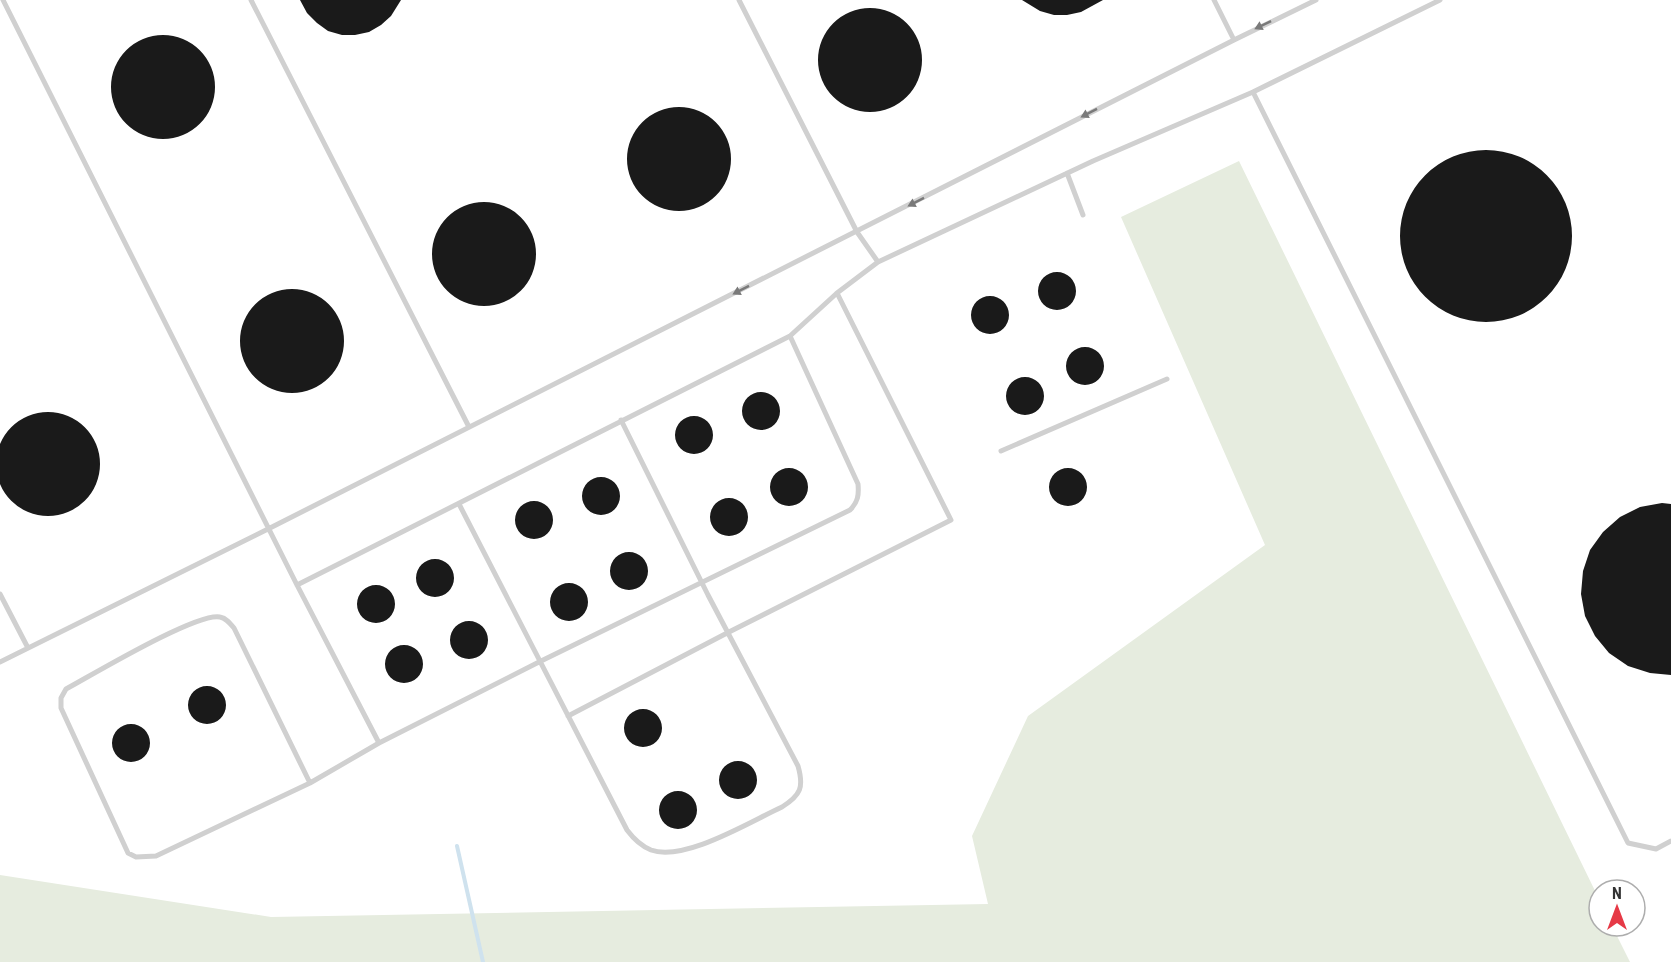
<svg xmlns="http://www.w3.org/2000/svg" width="1671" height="962" viewBox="0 0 1671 962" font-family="'Roboto Condensed',sans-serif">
<rect width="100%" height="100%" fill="#fff"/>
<!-- green -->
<path fill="#e6ecdf" d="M1239 161 1599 899V926H1612L1630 962H0V875L271 917 988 904 972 836 1028 716 1265 545 1121 217Z"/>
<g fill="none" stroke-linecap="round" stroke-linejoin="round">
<!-- stream -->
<path stroke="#cfe2ee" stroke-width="4" d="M457 846 483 962"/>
</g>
<!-- building -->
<path fill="#1a1a1a" d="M300 0H401L391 16 381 25 369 32 355 35H342L328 31 317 23 307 13Z
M1022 0H1103L1081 12 1067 15H1054L1040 11Z
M818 60a52 52 0 1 1 104 0a52 52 0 1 1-104 0Z
M111 87a52 52 0 1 1 104 0a52 52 0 1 1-104 0Z
M627 159a52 52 0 1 1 104 0a52 52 0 1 1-104 0Z
M1400 236a86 86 0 1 1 172 0a86 86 0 1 1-172 0Z
M432 254a52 52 0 1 1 104 0a52 52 0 1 1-104 0Z
M1038 291a19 19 0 1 1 38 0a19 19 0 1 1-38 0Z
M240 341a52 52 0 1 1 104 0a52 52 0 1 1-104 0Z
M971 315a19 19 0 1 1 38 0a19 19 0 1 1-38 0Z
M1066 366a19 19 0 1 1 38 0a19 19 0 1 1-38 0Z
M1006 396a19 19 0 1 1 38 0a19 19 0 1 1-38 0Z
M742 411a19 19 0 1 1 38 0a19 19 0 1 1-38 0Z
M-4 464a52 52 0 1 1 104 0a52 52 0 1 1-104 0Z
M675 435a19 19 0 1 1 38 0a19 19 0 1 1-38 0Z
M1049 487a19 19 0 1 1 38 0a19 19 0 1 1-38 0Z
M770 487a19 19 0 1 1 38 0a19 19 0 1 1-38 0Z
M582 496a19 19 0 1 1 38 0a19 19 0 1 1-38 0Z
M710 517a19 19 0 1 1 38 0a19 19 0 1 1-38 0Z
M515 520a19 19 0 1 1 38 0a19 19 0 1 1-38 0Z
M1662 503 1671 504V675L1650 673 1628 666 1609 653 1595 636 1585 616 1581 594 1583 571 1590 550 1603 532 1620 517 1640 507Z
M610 571a19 19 0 1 1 38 0a19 19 0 1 1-38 0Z
M416 578a19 19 0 1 1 38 0a19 19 0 1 1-38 0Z
M550 602a19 19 0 1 1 38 0a19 19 0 1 1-38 0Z
M357 604a19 19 0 1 1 38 0a19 19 0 1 1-38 0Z
M450 640a19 19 0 1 1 38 0a19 19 0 1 1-38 0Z
M385 664a19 19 0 1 1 38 0a19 19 0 1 1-38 0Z
M188 705a19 19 0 1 1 38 0a19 19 0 1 1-38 0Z
M624 728a19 19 0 1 1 38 0a19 19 0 1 1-38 0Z
M112 743a19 19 0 1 1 38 0a19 19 0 1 1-38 0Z
M719 780a19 19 0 1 1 38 0a19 19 0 1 1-38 0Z
M659 810a19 19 0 1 1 38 0a19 19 0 1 1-38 0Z"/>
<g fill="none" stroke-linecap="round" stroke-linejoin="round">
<!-- service -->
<path stroke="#d0d0d0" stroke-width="5" d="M3 0 297 585 379 743
M251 0 469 427
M739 0 857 232 878 262
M1214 0 1234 40
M1253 92 1628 843 1656 849 1671 841
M1067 173 1083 215
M790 336 837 293 878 262 1093 161 1253 92 1440 0
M1001 451 1167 379
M459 504 627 830C633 838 641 846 651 850 685 862 751 821 782 807 801 795 804 787 798 766L708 595 621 420
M297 585C462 503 625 418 790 336L858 484C859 495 858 502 850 510L539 662 379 743 310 783 156 856 136 857 128 853 61 708V698L66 689C92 675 197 612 220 617 226 618 230 623 234 628L310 783
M0 594 28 648
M0 662 270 528 1234 40 1316 0
M568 716 729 632 951 520 837 293"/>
</g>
<!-- one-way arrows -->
<defs><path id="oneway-solid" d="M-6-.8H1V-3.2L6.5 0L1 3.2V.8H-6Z" transform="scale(1.5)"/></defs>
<g fill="#7a7a7a">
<use href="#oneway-solid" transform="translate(1263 25) rotate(154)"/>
<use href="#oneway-solid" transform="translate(1089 113) rotate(153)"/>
<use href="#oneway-solid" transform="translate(916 202) rotate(153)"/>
<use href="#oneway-solid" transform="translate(741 290) rotate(153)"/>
</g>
<!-- north arrow -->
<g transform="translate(1617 908)"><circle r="28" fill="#ffffff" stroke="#adadad" stroke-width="1.5"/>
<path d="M0-4.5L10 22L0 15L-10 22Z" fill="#e63946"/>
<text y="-9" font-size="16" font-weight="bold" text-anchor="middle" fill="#333333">N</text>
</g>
</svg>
